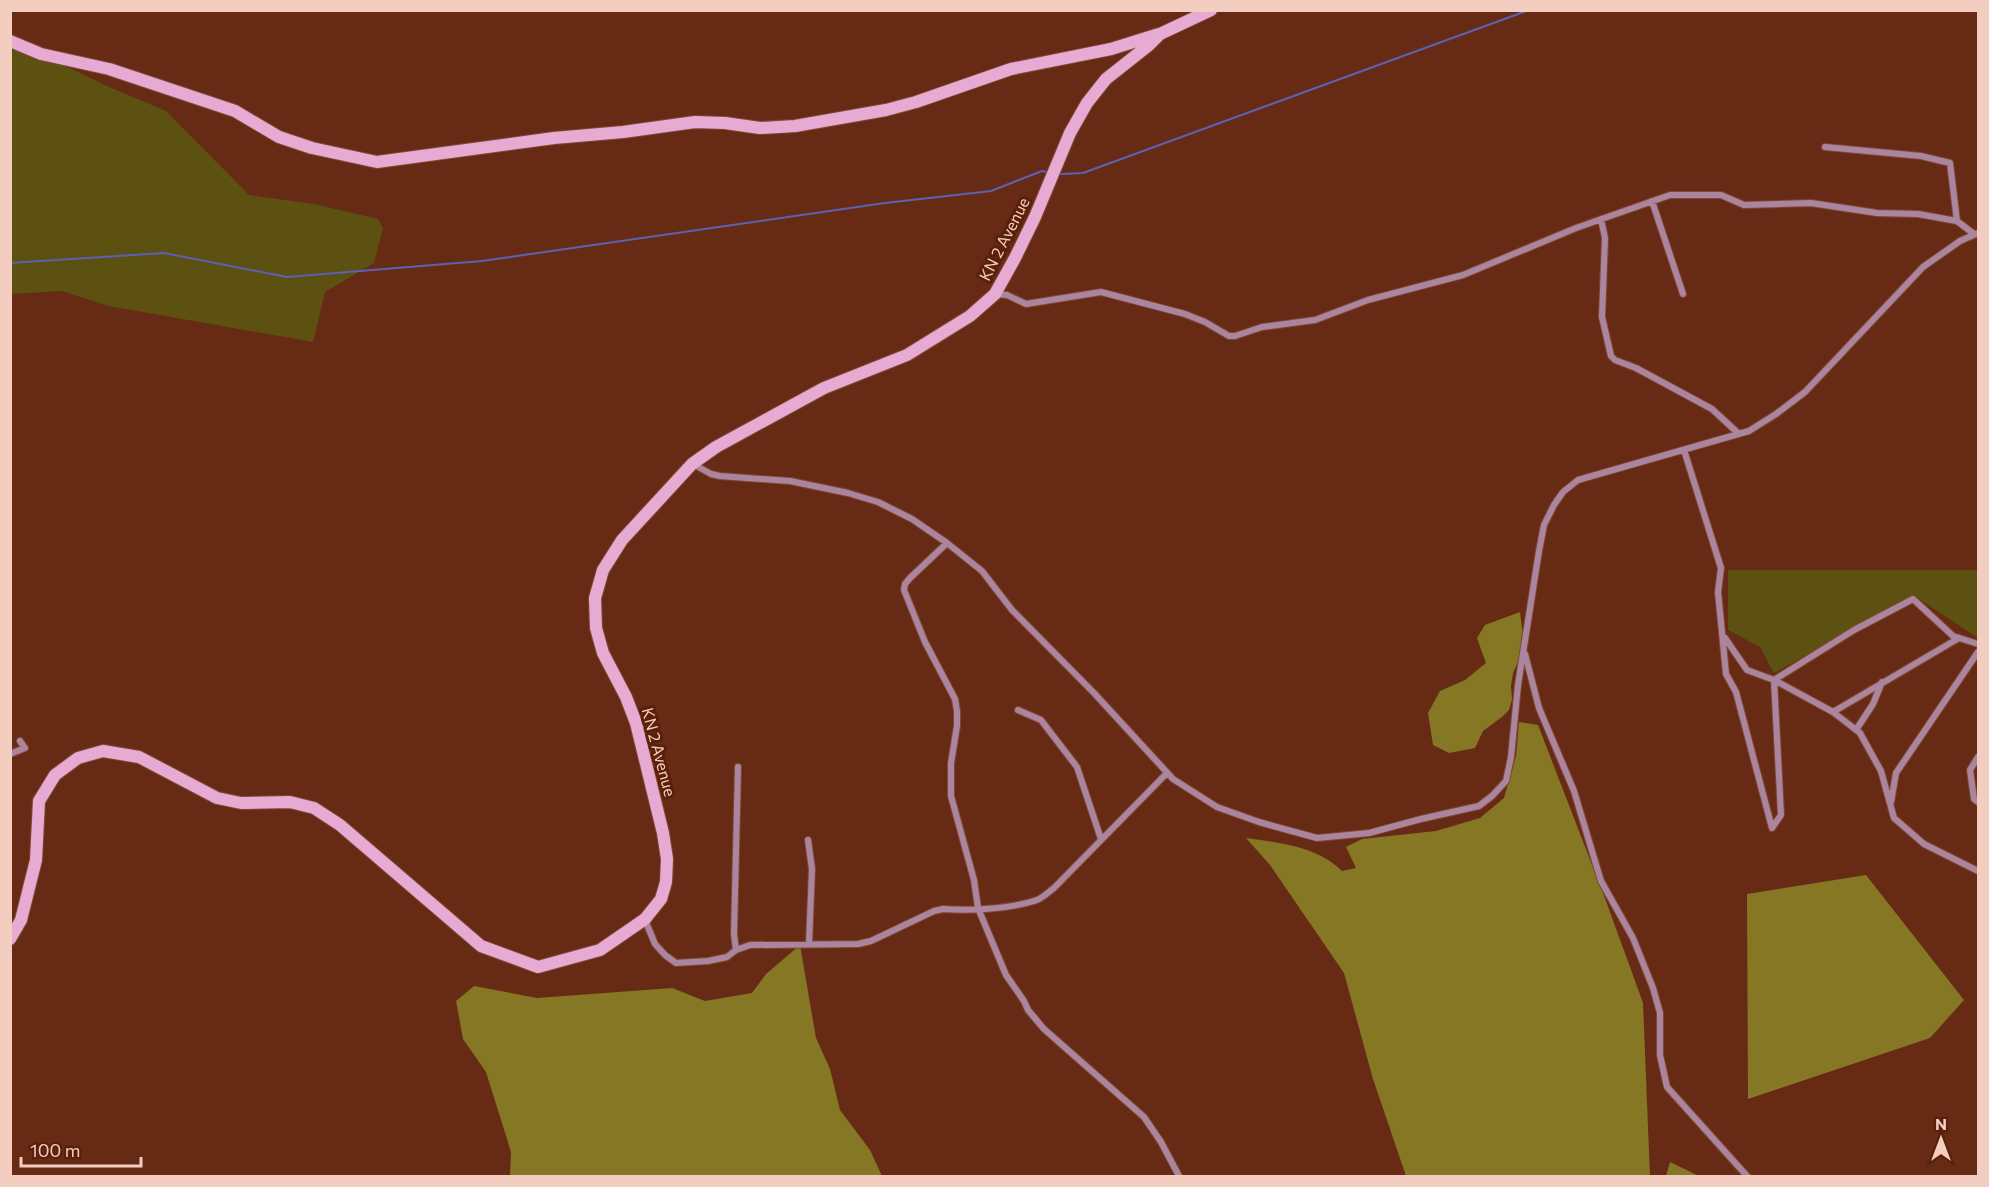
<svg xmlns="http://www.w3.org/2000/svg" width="1989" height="1187" viewBox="0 0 1989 1187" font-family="Commissioner,sans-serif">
<rect width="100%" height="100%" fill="#672b15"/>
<!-- green -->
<path fill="#5c5111" d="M10 39 107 86 166 111 249 195 314 204 378 219 383 228 374 263 325 292 313 342 109 306 62 291 11 294Z
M1728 570H1978V638L1913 595 1774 673 1760 647 1728 630Z"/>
<!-- forest -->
<path fill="#857723" d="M1520 612 1523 635 1518 662 1513 673 1511 686 1512 699 1509 710 1502 717 1483 731 1475 748 1449 753 1433 745 1428 713 1440 691 1465 680 1486 663 1477 638 1485 625Z
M1519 722 1538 725 1606 901 1643 1003 1650 1176H1406L1373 1079 1344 973 1270 865 1246 838C1279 843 1317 846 1342 871L1356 868 1346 847 1362 839 1436 831 1480 818 1504 798 1516 756Z
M1866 875 1964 1000 1930 1038 1748 1099 1747 894Z
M800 945 816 1038 830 1069 840 1110 870 1150 882 1176H510L511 1152 486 1072 463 1039 456 1001 474 986 537 998 672 988 705 1001 752 993 766 974Z
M1670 1162 1699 1176H1666Z"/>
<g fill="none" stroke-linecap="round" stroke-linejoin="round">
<!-- stream -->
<path stroke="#5d60b3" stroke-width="2" d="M1061 174 1083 173 1529 10
M10 263 164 253 287 277 482 261 885 203 991 191 1042 171 1046 172"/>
<defs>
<path id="minor" d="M1825 147 1921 156 1950 163 1957 221
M1652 201 1683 294
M1601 219 1605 238 1602 317 1611 356 1615 360 1636 368 1712 409 1739 434
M995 294 1007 295 1026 304 1101 292 1185 314 1205 322 1229 336H1235L1262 327 1315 320 1368 300 1463 275 1576 228 1670 195H1721L1744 205 1811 203 1877 213 1918 214 1957 221 1974 234
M1684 450 1721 568 1718 592 1726 674 1736 692 1772 828 1781 815 1774 680 1854 630 1913 599 1953 636 1978 644
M693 464 711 474 720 476 790 481 848 493 878 502 912 519 947 543 982 571 1012 610 1094 693 1173 779 1217 807 1259 822 1317 838 1369 833 1421 819 1479 806 1492 796 1506 781 1511 757 1518 685 1539 551 1544 525 1554 505 1563 492 1578 480 1749 431 1776 414 1805 392 1923 267 1960 241 1978 233
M947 543 910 578 905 584 904 590 925 642 955 699 957 711V726L951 763V796L974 880 978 908 1006 975 1024 1001 1028 1010 1044 1029 1144 1117 1161 1142 1179 1176
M1725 638 1747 670 1774 680 1833 712 1860 733 1881 771 1894 818 1924 844 1978 871
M1525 654 1539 708 1574 791 1601 881 1633 938 1653 988 1660 1013V1055L1667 1087 1747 1176
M1018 710 1041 720 1077 767 1101 839
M1833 712 1959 638
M1856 730 1873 704 1882 682
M10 754 25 748 20 741
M1978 757 1970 770 1974 799 1978 802
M1891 802 1896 773 1978 652
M808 840 812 869 809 944
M645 920 655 944 665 955 676 963 708 961 727 957 736 950 750 945 858 944 871 941 934 911 943 909C969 911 1008 909 1034 901 1042 899 1047 893 1054 888L1167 773
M736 950 734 934 738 767"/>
<path id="secondary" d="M10 41 41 54 109 69 235 111 279 137 312 148 377 162 554 138 623 132 695 122 725 123 760 128 795 126 886 110 916 102 1011 69 1111 49 1159 34
M10 939 21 920 36 860 39 801 55 775 78 758 103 751 139 757 217 798 241 803 290 802 314 808 340 825 481 946 538 967 600 950 645 919 661 899 666 882 667 859 663 833 636 723 626 697 603 653 596 628 595 598 603 570 622 540 692 464 716 447 824 388 907 355 970 316 995 294 1015 258 1035 217 1070 133 1087 103 1106 79 1149 45 1160 34 1211 10"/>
</defs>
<!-- minor casing -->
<use href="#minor" stroke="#804834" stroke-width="8"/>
<!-- secondary casing -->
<use href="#secondary" stroke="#804834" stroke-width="14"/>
<!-- minor -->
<use href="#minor" stroke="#ab859e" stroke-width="6"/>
<!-- secondary -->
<use href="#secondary" stroke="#e7abd3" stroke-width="12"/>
</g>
<g text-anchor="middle" stroke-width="6" stroke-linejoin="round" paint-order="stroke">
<!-- street labels -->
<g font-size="16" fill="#f3cdc0" stroke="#5b2009">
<text transform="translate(1004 239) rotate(-63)" y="6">KN 2 Avenue</text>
<text transform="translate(659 752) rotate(75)" y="6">KN 2 Avenue</text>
</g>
</g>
<!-- border -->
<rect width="1989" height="1187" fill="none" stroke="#f3cdc0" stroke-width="24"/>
<!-- north arrow -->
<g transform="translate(1941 1139)" stroke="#5b2009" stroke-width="4.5" paint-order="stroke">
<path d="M0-4.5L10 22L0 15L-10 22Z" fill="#f3cdc0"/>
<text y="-9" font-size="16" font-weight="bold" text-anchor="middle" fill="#f3cdc0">N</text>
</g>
<!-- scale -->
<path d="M21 1157v9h120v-9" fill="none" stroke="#f3cdc0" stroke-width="3"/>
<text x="30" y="1157" font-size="18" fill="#f3cdc0" stroke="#5b2009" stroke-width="4.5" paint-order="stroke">100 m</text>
</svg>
